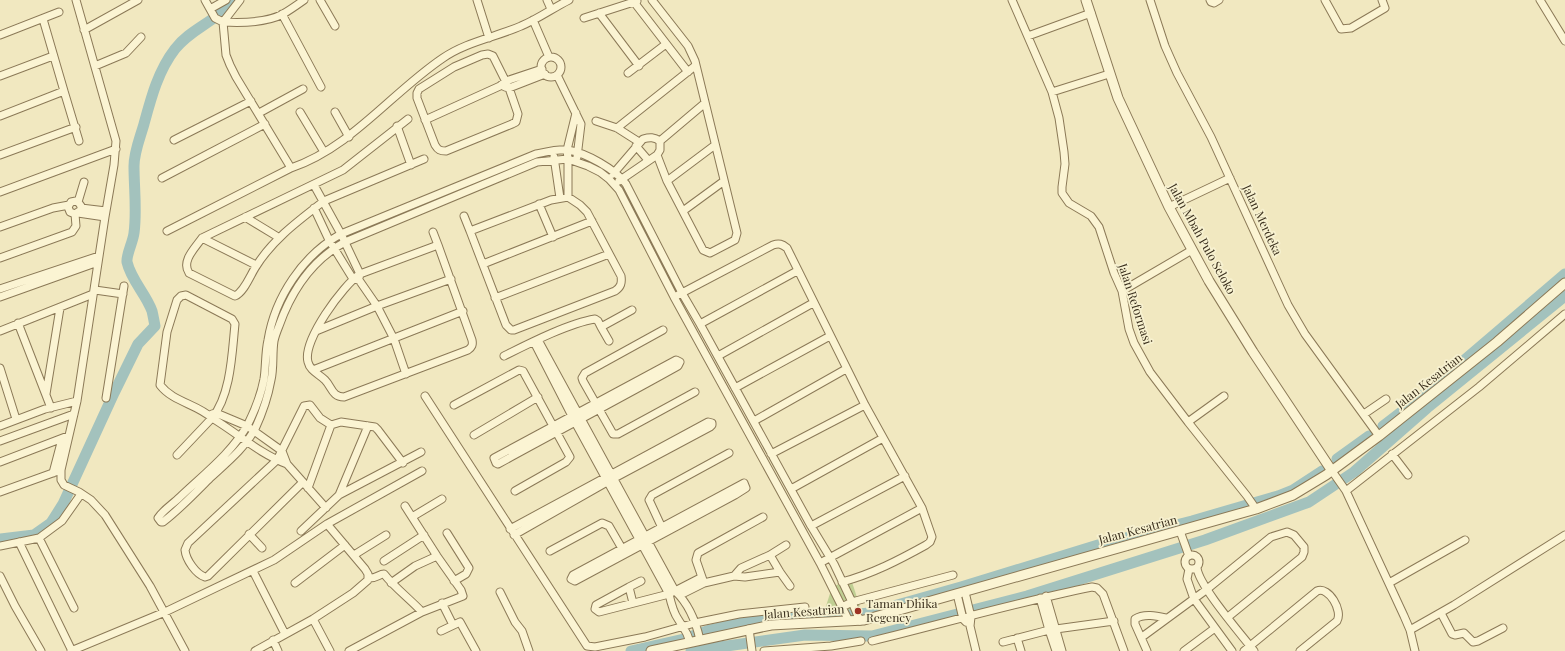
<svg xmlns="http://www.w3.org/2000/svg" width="1565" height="651" viewBox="0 0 1565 651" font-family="'Playfair Display',serif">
<rect width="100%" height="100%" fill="#f1e8c0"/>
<!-- green -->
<path fill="#c0cf93" d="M851 579 864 619 821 622 832 587Z"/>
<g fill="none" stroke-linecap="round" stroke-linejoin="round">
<!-- river -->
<path stroke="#a3c2bd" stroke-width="11" d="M1383 426 1426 393 1565 274
M1337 459 1369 436
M0 539 34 535 51 523 63 504 114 393 138 344 155 326C154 321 153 315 152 311 146 294 131 280 127 262 126 255 133 242 134 233 137 211 134 188 134 166 134 152 140 138 144 124 151 98 158 71 175 49 191 28 218 21 233 0
M631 651 684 639 710 630 766 617 824 618 869 613 961 587 1098 545 1192 521 1278 496 1293 490 1322 471
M691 651 805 635 872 636 1027 596 1205 540 1309 502 1354 472 1427 408 1565 296"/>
<defs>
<path id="minor" d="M76 0 116 141 114 165 105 217 77 401 61 470V480L64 485 79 492 91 500 105 515 150 586 185 651
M205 0 215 18 223 22 226 55 230 65 236 77 291 168C352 147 391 93 443 58 466 42 496 37 521 26 538 19 553 8 569 0
M320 0 335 26
M477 0 489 38
M547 0 551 9
M652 0 688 46 695 61 737 233 735 240 710 253 703 250 667 181 657 155
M1012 0 1052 92 1059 118 1064 152 1065 164 1062 187V193L1069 203 1091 216 1099 227 1114 273 1122 291 1129 329 1134 343 1150 372 1188 422 1247 496 1256 509
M1150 0 1165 46 1177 73 1211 137 1288 305 1305 334 1379 436
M1210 0 1211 2 1214 3 1219 0
M1325 0 1341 29 1351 28 1385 8 1382 0
M1540 0 1565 41
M634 2 688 72
M210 9 226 0
M599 13 639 66
M282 14 321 87
M584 18 637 1
M43 19 64 91 79 141
M533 20 549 57
M223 22C241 23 266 23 283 14 290 10 297 5 304 0
M223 22 240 0
M84 30 138 0
M0 35 59 12
M1028 36 1091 13
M482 55 488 54 493 56 509 88 518 114 516 122 512 124 446 151C440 151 438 150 435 145L417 98V93L419 89 454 67Z
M541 67a10 10 0 1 1 20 0a10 10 0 1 1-20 0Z
M95 66 126 53 141 37
M628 73 666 44
M557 75 581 124 577 157
M0 76 53 56
M505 87 509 88 545 74
M1052 92 1109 74
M300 112 324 152
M335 112 349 137
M259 113 303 89
M0 116 64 91
M408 119 343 170 202 238C195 248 181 261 189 273L235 296C244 292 250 276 255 268 272 240 298 221 324 201L424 159
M425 120 500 86 506 81 542 69
M596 121 617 128 639 142
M397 126 411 165
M617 128 695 66
M174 140 251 101
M660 141 705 103
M636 146 648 160
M0 155 76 127
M554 157 560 198
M613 174 643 139C650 137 654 137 660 141V150L657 155 619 181
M162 178 265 124
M667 181 715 145
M314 185 341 234 360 274 359 278
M0 192 116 149
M568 197 580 205 587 212 621 276C622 283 621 287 615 291L514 330H511L506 325 470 231 551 200Z
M568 197V159L567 150 576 113
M78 202 76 201 71 202 68 207 70 212 75 214 81 210V206L78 202 84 182
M539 204 553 237
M1169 207 1230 178
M81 208 106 211
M314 208 329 240 353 279 359 280 377 306 394 339 406 374
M683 211 724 181
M78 213 105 217
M464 216 470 231
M245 217 278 237
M0 227 53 208 69 205
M167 231 291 168
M433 232 438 245
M202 238 256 265
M438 245 472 340C473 345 472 347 468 350L344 397C332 397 332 387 325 380 319 374 310 371 308 362 302 341 343 285 360 274Z
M0 258 72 232 76 226 75 214
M483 264 592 221
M0 289 99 256
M95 290 123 294
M1122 291 1192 250
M678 295 773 245C779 243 782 244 787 248L865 405 922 508 932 537 930 542 926 545C899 560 872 574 842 582
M0 297 98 262
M495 298 609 254
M18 323 51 408
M700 324 797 271
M601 327 609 341
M663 330 585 373 582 378 583 381 613 434H618L695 392
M0 331 93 294
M316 331 377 306 451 279
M538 340 675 591C689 604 696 622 700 640
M534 342 575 422 669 594C671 603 673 612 678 619 684 629 687 631 690 642
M504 356C528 344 569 323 595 319L598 321 601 327 632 310
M718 356 813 303
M676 360 680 362 678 366C619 399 558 431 498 464L496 463 494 458Z
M0 368 16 419
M313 370 463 311
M735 388 830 336
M46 394 60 308
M425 396 587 646 595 647 645 637 695 623 739 614 805 607
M106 398 124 286
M454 405 519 370 523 371 570 457 566 462 515 491
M212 414 216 413 247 426 282 451 287 464 326 508
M1364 414 1386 399
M754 421 846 369
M1188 422 1224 396
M0 426 45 409 77 401
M474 435 538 397
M0 441 74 414
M771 454 865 405
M1392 454 1408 475
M177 455 212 418C231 395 232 353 235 324L232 319 186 295 181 296 177 300 167 332 160 385C173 402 197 404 212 418 237 433 260 454 287 464
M0 462 68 436
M1332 471 1346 491 1404 616 1410 630 1415 651
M53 473 62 439
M303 482 208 576 205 577C196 574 186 560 185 550L188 543 277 460 304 406 310 405 320 418 331 425 341 422 375 427 378 430 403 463
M744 483 746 488 735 495 575 581 571 579 573 575Z
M308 488 331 425
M791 489 883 438
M1346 491 1479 387 1565 314
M0 492 61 470
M339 495 368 426
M412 517 442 499
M811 526 905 476
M510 529 708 422 712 423V425L710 427 607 482 514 535
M663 530 650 502 649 500 652 495 729 453
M301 531 339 495 421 452
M1180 531 1189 556
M447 533 469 568 466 574 454 581
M249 534 262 548
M39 538 74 608
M19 542 72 651
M0 546 39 538 62 521 81 494
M550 551 602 523 609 526 624 552
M1185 562a7 7 0 1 1 14 0a7 7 0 1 1-14 0Z
M354 555 386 535
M770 555 780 572 790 586
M384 561 424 535
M820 563 922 508
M1197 568C1199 586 1241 634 1254 651
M1189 569 1187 579 1194 599 1232 651
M253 571 285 634
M0 576 15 606 41 651
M734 576 741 568 770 555 786 545
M368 578C376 579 379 574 384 574 395 588 410 599 422 612
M295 583 345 545
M391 583 415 566 437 556
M704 583 696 560 698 553 763 517
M1389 583 1465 540
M629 587 641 581
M500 592 515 622 522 631 529 651
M965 592 971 617 970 626 976 651
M957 594 963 619 966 622
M680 595 704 583 734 576 745 577 780 572
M1046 596 1062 651
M1040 598 1049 630 1056 651
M442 603 453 625
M633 603 629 587 596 605 595 609 599 612 669 594 702 577
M842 607 852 602 953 575
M1441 613 1452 634 1455 635 1464 633 1473 642 1478 641 1503 628
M313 619 330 651
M849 621 820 563 674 297 619 190 609 179 600 172 588 166 568 159 537 162 345 242C312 260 291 292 279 326 277 331 275 336 274 341 272 354 274 367 271 380 268 397 262 414 255 429 245 448 225 464 210 478 195 493 180 509 163 522H161L158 518C163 510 173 504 180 497 203 475 232 453 248 424 255 410 261 395 264 379 266 366 265 353 268 340 275 297 303 255 341 234L536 154C546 152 558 149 568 150 586 153 615 169 626 184L682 293 700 324 811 526 834 564 852 602 860 621
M749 629 752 651
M1056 629 1114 621
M1410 630 1454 605 1565 535
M441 631 460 622 476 651
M1142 637 1206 590 1271 537 1287 532 1294 535 1304 547V552L1302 557 1228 617
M1017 638 1021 651
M273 640 278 651
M872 641C945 623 1018 602 1092 587L1097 588 1103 594 1124 651
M1003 642 1049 630
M71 651 165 612 274 560 327 524 422 471
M255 651 313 619 353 593 368 580V574L365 569 327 524
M349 651 422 612 463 596 461 590 437 556 405 506
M764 651 831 646 861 641
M1147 651 1135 624V619C1144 613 1157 616 1166 618
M1184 651 1215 628
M1244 651 1317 591C1329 586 1343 611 1337 621L1300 651"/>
<path id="tertiary" d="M1086 0 1118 98 1169 207 1209 281 1253 352 1332 471
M651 651 771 625 864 620 1256 509 1293 495 1326 475 1379 436 1497 342 1565 283"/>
</defs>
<!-- minor casing -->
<use href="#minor" stroke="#8b7957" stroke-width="9"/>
<!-- tertiary casing -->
<use href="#tertiary" stroke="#8b7957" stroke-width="11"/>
<!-- minor -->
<use href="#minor" stroke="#fbf4d3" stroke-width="7"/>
<!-- tertiary -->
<use href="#tertiary" stroke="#fbf4d3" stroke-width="9"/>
</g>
<!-- markers -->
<circle fill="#9d3223" stroke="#f7f1d0" stroke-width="1.5" cx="858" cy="611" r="4"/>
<g text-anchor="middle" stroke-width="3.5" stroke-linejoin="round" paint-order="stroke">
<!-- street labels -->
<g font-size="12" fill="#392e1c" stroke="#f7f1d0">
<text transform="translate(1262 220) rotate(65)" y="4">Jalan Merdeka</text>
<text transform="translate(1202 239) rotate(61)" y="4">Jalan Mbah Pulo Seloko</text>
<text transform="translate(1135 304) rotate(72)" y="4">Jalan Reformasi</text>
<text transform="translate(1429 381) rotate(-38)" y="4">Jalan Kesatrian</text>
<text transform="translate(1138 530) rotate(-15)" y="4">Jalan Kesatrian</text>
<text transform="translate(804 612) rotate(-4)" y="4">Jalan Kesatrian</text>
</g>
<!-- poi labels -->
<g font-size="12" fill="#392e1c" stroke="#f7f1d0" text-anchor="start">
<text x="866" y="608">Taman Dhika<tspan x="866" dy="14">Regency</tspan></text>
</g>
</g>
</svg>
